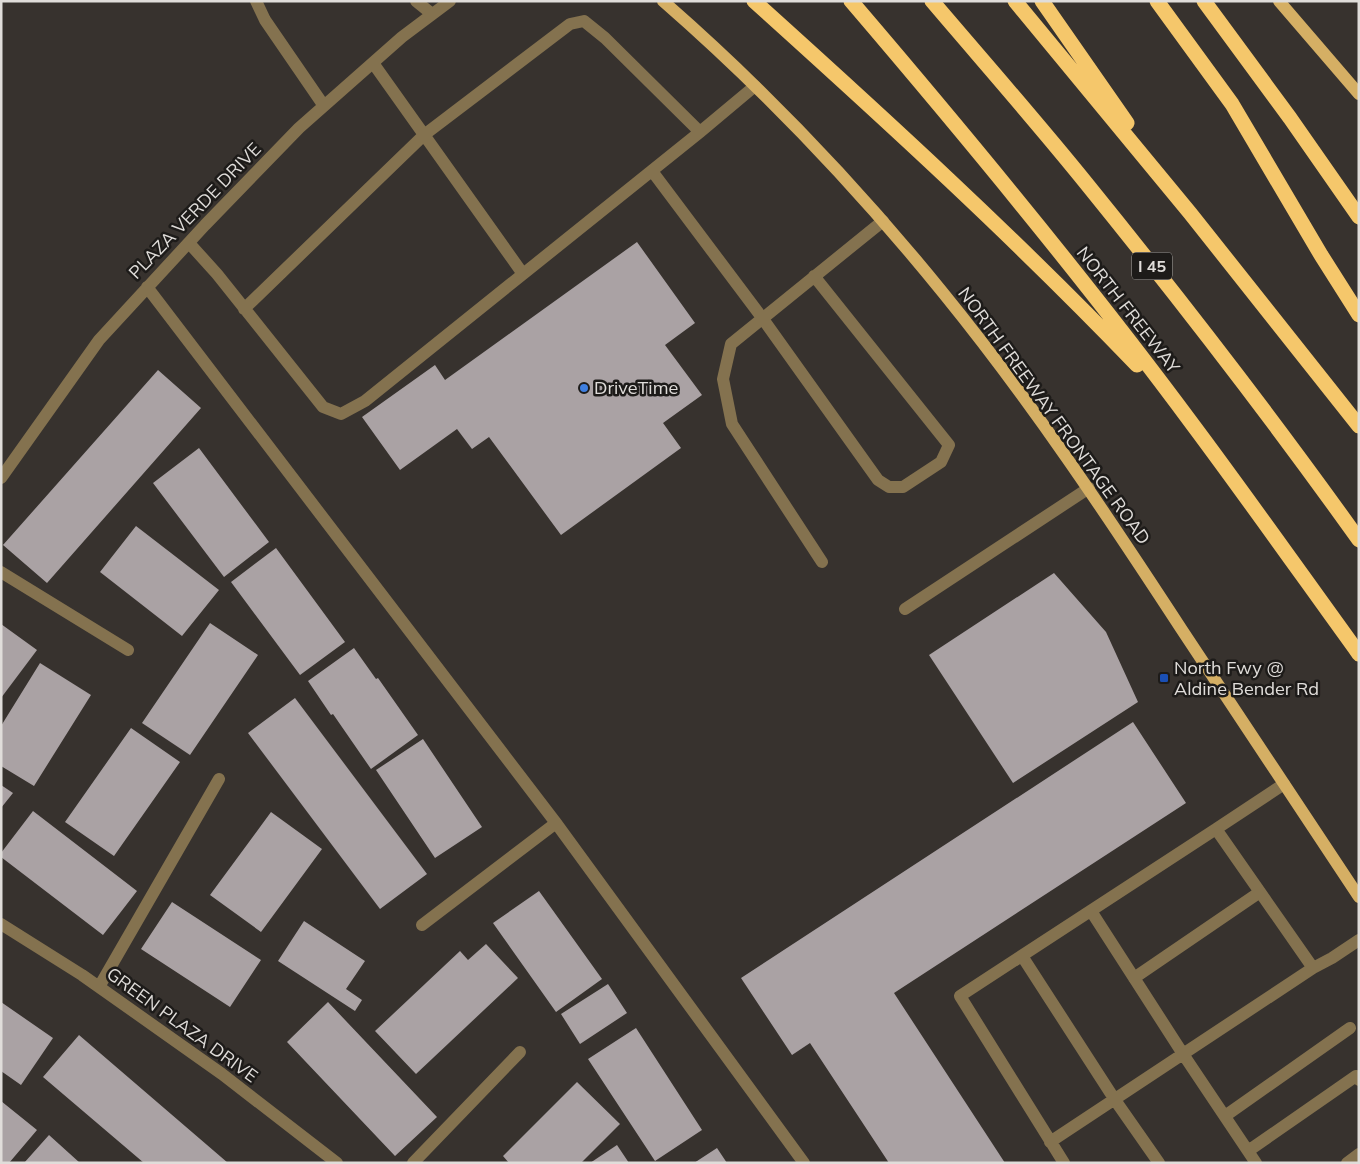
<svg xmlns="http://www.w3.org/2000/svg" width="1360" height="1164" viewBox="0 0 1360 1164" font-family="Mulish,sans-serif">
<rect width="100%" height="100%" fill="#37322e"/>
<!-- building -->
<path fill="#aaa2a4" d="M637 242 695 323 665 345 702 395 663 423 681 448 561 535 489 437 472 449 457 429 400 470 362 417 435 365 445 380Z
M158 370 201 408 47 583 3 545Z
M199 448 269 542 224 577 153 483Z
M136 526 219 590 182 636 100 572Z
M276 548 345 642 300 675 231 582Z
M1054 573 1106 632 1138 702 1013 783 929 655Z
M210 623 258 655 190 755 142 723Z
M1 624 37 650 1 698Z
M354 648 376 679 378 678 418 735 371 769 333 714 331 715 308 681Z
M40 663 91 695 34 786 1 766V726Z
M295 698 427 874 380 909 248 733Z
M1133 722 1186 803 894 993 1005 1163H889L810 1043 792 1055 741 978Z
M131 728 180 762 114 856 65 822Z
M423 739 482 827 435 858 376 770Z
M1 785 13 793 1 808Z
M33 811 137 891 103 935 1 857V853Z
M271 812 322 849 261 932 210 895Z
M539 891 602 979 556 1012 493 923Z
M172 902 261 960 230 1007 141 949Z
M304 921 365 961 346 989 362 1000 355 1011 278 961Z
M486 944 518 978 416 1074 375 1031 460 951 468 960Z
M608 984 627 1013 580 1044 561 1014Z
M1 1002 53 1038 21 1085 1 1071Z
M328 1002 437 1117 395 1156 287 1042Z
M636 1028 702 1130 655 1161 588 1059Z
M79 1035 228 1163H144L43 1077Z
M577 1082 620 1124 581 1163H509L503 1156Z
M1 1101 37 1130 9 1163H1Z
M49 1135 80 1163H24Z
M617 1145 629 1163H590Z
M717 1148 727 1163H694Z"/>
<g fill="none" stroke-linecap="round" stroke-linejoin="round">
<!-- minor -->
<path stroke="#84724f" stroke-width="12" d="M256 1 265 20 324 106
M416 1 432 14
M373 63 523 274
M652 171 763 319 878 480 889 487H903L941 462 949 445 814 276
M189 243 217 274 323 407 341 414 365 401 700 132 755 86
M147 287 556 823 804 1163
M244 309 424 135 570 24 584 21 605 38 700 132
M1 478 99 340 205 225 299 128 402 37 450 1
M822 562 732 424 723 379 731 344 883 221
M1 572 128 650
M905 609 1089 488
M1216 829 1284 784
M1 924 82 975 222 1074 337 1163
M422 925 556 823
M1022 956 1115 1100 1159 1163
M1134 978 1260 892
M99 987 219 779
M1225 1116 1350 1028
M1050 1142 1183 1054 1091 911
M1248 1151 1356 1076 1359 1080
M413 1163 520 1052
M1064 1163 960 996 1216 829 1313 968 1332 958 1359 940
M1256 1163 1183 1054 1313 968
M1347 1163 1359 1154"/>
<!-- major -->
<path stroke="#d5af64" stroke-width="12" d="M663 1C765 90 859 189 944 294 1031 401 1107 515 1182 630 1241 719 1300 808 1359 897
M1279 1 1359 94"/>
<!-- highway -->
<path stroke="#f5c76b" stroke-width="15" d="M754 1C885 119 1015 238 1137 365
M851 1C969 139 1085 279 1193 425 1249 500 1304 578 1359 654
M932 1C983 61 1036 121 1086 183 1180 299 1272 418 1359 540
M1015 1 1190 213 1359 426
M1042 1 1127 123
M1157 1 1232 104 1321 255 1359 315
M1204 1 1290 118 1359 217"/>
</g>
<!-- markers -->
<circle fill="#3f7fe0" stroke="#1d1b19" stroke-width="2" cx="584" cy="388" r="5"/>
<rect fill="#1a4fb4" stroke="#1d1b19" stroke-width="2" x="1159" y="673" width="10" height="10" rx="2.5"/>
<g text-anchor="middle" stroke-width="5" stroke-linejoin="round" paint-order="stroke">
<!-- shield labels -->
<rect fill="#1d1b19" stroke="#a6a3a0" stroke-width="1" x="1132" y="252.5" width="40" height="27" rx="4"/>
<g font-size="16" font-weight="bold" fill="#e0ddda">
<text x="1152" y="272">I 45</text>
</g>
<!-- street labels -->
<g font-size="18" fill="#e0ddda" stroke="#1d1b19">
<text transform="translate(195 211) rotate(-46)" y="6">PLAZA VERDE DRIVE</text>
<text transform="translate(1128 310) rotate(52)" y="6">NORTH FREEWAY</text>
<text transform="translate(1054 416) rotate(54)" y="6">NORTH FREEWAY FRONTAGE ROAD</text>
<text transform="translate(182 1025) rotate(36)" y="6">GREEN PLAZA DRIVE</text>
</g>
<!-- poi labels -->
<g font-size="18" fill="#e0ddda" stroke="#1d1b19" text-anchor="start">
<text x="594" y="394">DriveTime</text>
<text x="1174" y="674">North Fwy @<tspan x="1174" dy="21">Aldine Bender Rd</tspan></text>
</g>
</g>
<!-- border -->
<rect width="1360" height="1164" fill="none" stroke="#e0ddda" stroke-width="5"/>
</svg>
